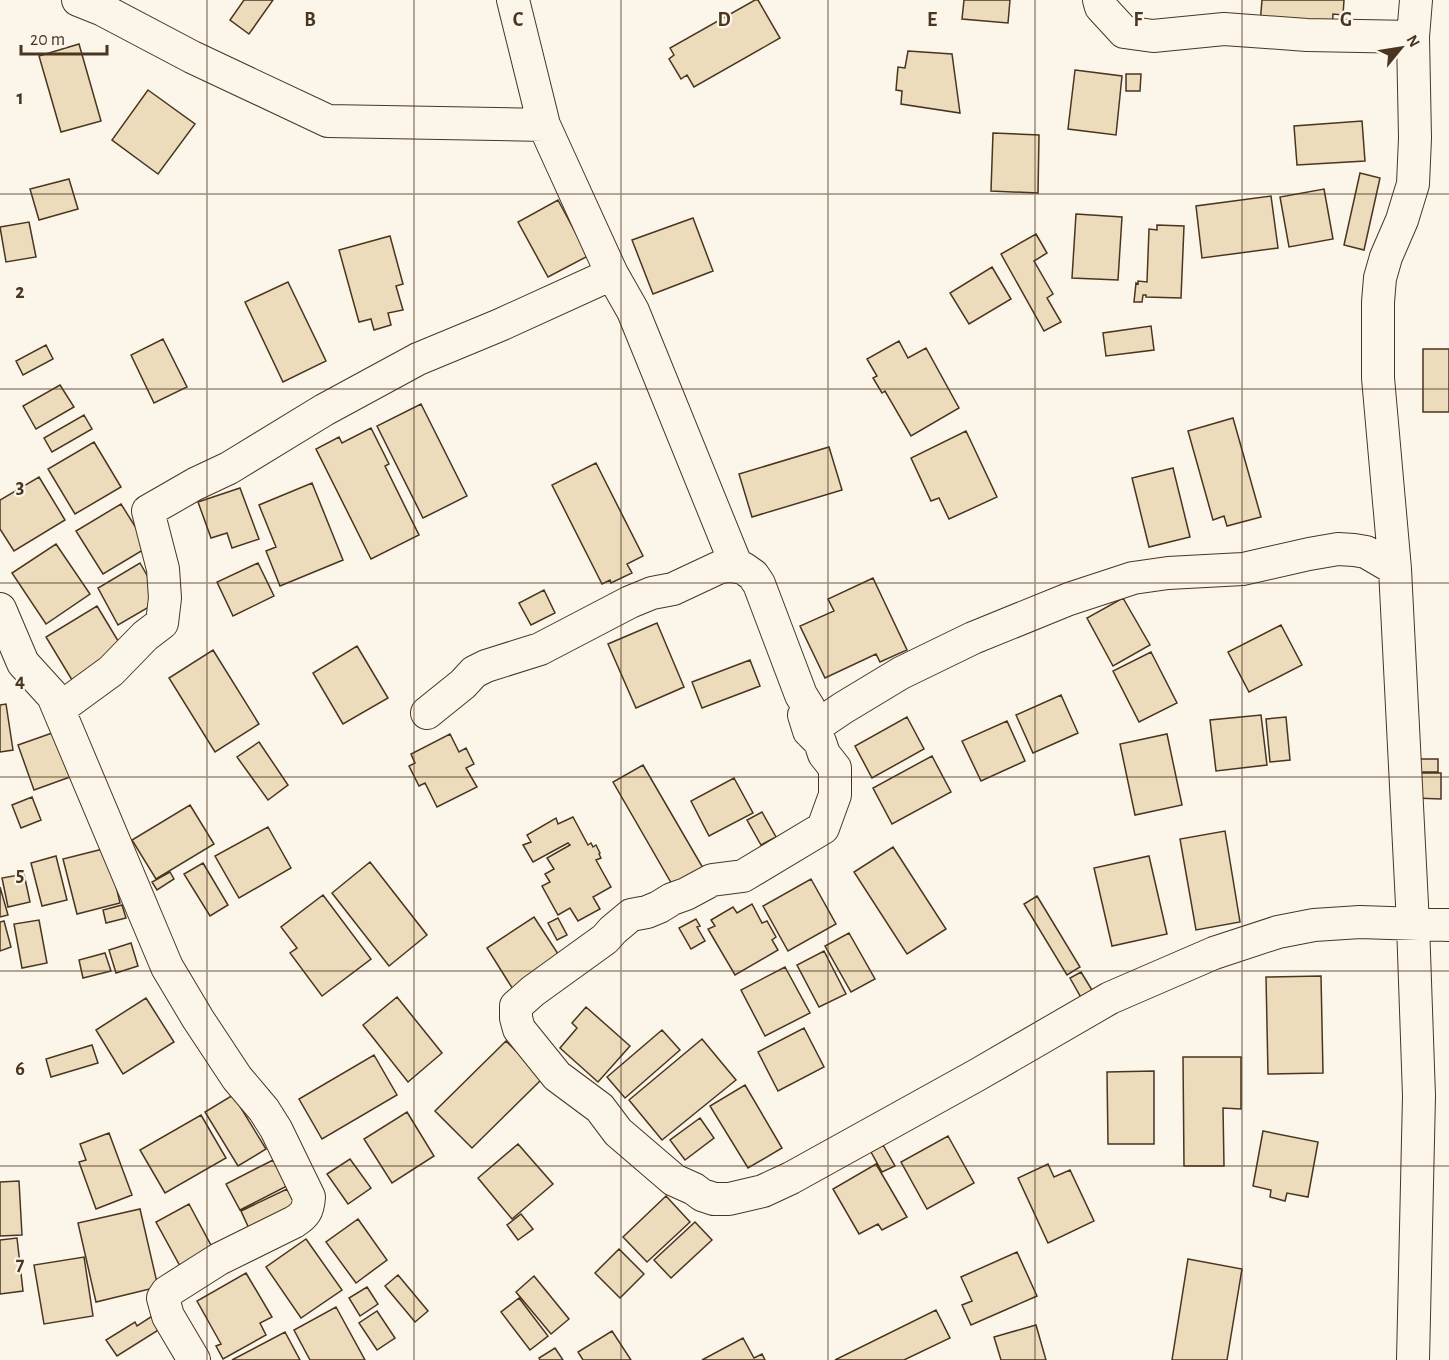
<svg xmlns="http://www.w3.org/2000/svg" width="1449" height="1360" viewBox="0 0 1449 1360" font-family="'Alegreya Sans',sans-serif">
<rect width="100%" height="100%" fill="#fbf6e9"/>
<!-- building -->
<path fill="#ecdcbc" stroke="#4a3520" stroke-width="1.5" d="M244 0H273L249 34 230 20Z
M755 0H758L780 38 694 87 687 75 681 79 669 59 674 55 670 48Z
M964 0H1010L1008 23 962 19Z
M1262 0H1344L1343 15 1333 14 1332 32 1260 24Z
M79 44 101 121 61 132 39 56Z
M908 51 952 54 960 113 901 104 902 91 896 90 898 67 905 68Z
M1075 70 1122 76 1116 135 1068 129Z
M1126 74H1141L1140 91H1126Z
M148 90 195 124 158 174 112 140Z
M1362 121 1365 161 1297 165 1294 126Z
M993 133 1039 135 1038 193 991 191Z
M1360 173 1380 178 1364 250 1344 245Z
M69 179 78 209 39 220 30 189Z
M1324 189 1333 239 1289 247 1280 197Z
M1271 196 1278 248 1202 258 1196 206Z
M558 200 588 256 548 277 518 222Z
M1076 214 1122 217 1118 280 1072 278Z
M693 218 713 271 653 294 632 240Z
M29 222 36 257 6 262 0 227Z
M1157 225 1184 226 1181 298 1146 297V295H1143L1142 302H1134L1136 283 1138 284V281L1147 282 1149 229 1157 230Z
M1036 234 1047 253 1034 261 1053 294 1047 298 1061 322 1044 331 1001 254Z
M390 236 403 284 396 286 403 310 388 313 391 325 374 330 371 319 359 322 339 250Z
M992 267 1011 299 969 324 950 293Z
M288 282 326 361 283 382 245 302Z
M1151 326 1154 350 1106 356 1103 333Z
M163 339 187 387 154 403 131 355Z
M899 341 908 358 926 348 959 408 911 436 885 391 882 393 873 378 877 376 867 359Z
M46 345 53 359 23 375 16 361Z
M1423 349H1449V412H1423Z
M60 385 74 407 36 429 23 406Z
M421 404 467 496 423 518 377 426Z
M84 415 92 429 52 452 44 438Z
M1233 418 1261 517 1227 526 1224 516 1213 520 1188 431Z
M371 428 389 464 385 466 419 535 371 559 316 449 339 437 342 443Z
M966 431 997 497 949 519 939 498 931 501 911 458Z
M94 442 121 487 75 514 48 469Z
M829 447 842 490 752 517 739 474Z
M596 463 643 556 627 564 632 573 611 583 610 580 602 584 552 485Z
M1173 468 1190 537 1149 547 1132 478Z
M39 477 65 520 14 551 0 529V500Z
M312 483 343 560 280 586 266 551 276 547 259 505Z
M240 488 259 539 232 548 227 533 211 538 198 502Z
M121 504 148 547 103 574 76 531Z
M56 544 90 594 46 624 12 573Z
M140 563 161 600 118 625 98 588Z
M258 563 274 596 233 616 217 582Z
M873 578 907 650 880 662 876 654 825 678 800 626 834 611 828 599Z
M544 590 555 613 531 625 519 603Z
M1123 598 1150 645 1113 666 1087 618Z
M97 606 123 649 72 680 46 637Z
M657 623 684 687 636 708 608 644Z
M1281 625 1302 665 1249 692 1228 652Z
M357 646 388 698 343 724 313 673Z
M213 650 259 724 215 752 169 678Z
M1151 652 1177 703 1139 722 1113 671Z
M750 660 760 686 702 708 692 682Z
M1061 695 1078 733 1033 753 1016 715Z
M6 704 13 750 0 752V705Z
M1261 715 1267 765 1216 771 1210 720Z
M907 717 924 749 872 778 855 746Z
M1286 717 1290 760 1270 762 1266 719Z
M1007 721 1025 761 981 781 962 741Z
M55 732 70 777 34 790 18 745Z
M450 734 459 752 466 748 474 764 466 768 477 787 437 807 425 783 419 786 409 766 415 763 411 754Z
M1167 734 1182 805 1135 815 1120 744Z
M259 742 288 785 268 800 237 757Z
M932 756 951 792 892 824 873 788Z
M1417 759H1438V772H1417Z
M643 765 703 868 673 886 613 782Z
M1415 773H1441V799L1415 798Z
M734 778 753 813 709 836 691 801Z
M32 797 41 820 21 828 12 805Z
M190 805 214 844 156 879 132 840Z
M762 812 776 837 761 845 747 820Z
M573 817 588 845 591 843 593 847 596 845 600 853 599 854 601 858 596 860 611 887 593 897 600 909 578 921 570 908 558 915 542 886 550 882 545 874 554 869 547 858 570 845 568 843 533 862 523 845 531 842 527 835 556 818 558 824Z
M268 827 291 868 239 898 215 856Z
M1225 831 1240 922 1196 930 1180 839Z
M893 847 946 929 907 954 854 872Z
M107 848 120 903 77 914 63 859Z
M56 856 67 900 42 906 31 863Z
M1149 856 1167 934 1112 946 1094 868Z
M370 862 427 935 389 966 332 893Z
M203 863 228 905 210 916 184 874Z
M170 872 174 879 157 890 152 882Z
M24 874 30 902 8 907 2 878Z
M811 879 836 924 788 951 763 906Z
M0 887 8 915 0 917Z
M323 895 371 959 322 996 290 953 297 948 281 927Z
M1037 896 1080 967 1067 975 1024 904Z
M752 904 762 923 767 921 776 937 772 940 778 950 735 975 708 929 715 926 711 920 733 907 737 913Z
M122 905 126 918 106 923 103 910Z
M534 917 564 963 516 994 487 948Z
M558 918 567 935 557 940 548 923Z
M696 919 700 926 697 927 705 941 691 949 679 928Z
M39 920 47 963 22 968 14 924Z
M4 921 11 947 0 951V922Z
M849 933 875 979 851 992 825 946Z
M131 943 138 966 116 973 109 950Z
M824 951 846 994 819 1007 797 965Z
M105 953 111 971 83 978 79 960Z
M785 967 810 1013 765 1036 741 990Z
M1081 972 1095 995 1083 1001 1070 978Z
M1321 976 1323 1073 1268 1074 1266 977Z
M397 997 442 1053 408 1082 363 1025Z
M146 998 174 1042 123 1074 96 1030Z
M586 1007 630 1046 598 1082 560 1048 577 1028 572 1023Z
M804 1028 824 1067 778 1091 758 1052Z
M662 1030 680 1050 625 1098 607 1077Z
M702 1039 736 1080 662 1140 629 1100Z
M506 1041 543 1078 472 1148 435 1111Z
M92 1045 98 1063 51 1077 46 1059Z
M374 1055 397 1095 322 1139 299 1099Z
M1183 1057H1241V1109L1223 1108 1224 1166H1184Z
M1154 1071V1144H1108L1107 1072Z
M745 1085 782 1148 748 1168 710 1106Z
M233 1095 266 1149 238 1166 205 1112Z
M407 1112 434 1156 392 1183 364 1139Z
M201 1115 226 1158 165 1193 140 1150Z
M700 1118 714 1138 685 1160 670 1140Z
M1263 1131 1318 1142 1308 1197 1287 1193 1285 1201 1270 1197 1271 1190 1253 1186Z
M109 1133 132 1195 96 1209 79 1162 86 1160 80 1144Z
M948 1136 974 1183 927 1209 901 1162Z
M518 1144 553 1184 512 1219 478 1178Z
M883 1145 895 1166 882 1172 871 1152Z
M350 1159 371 1188 348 1204 327 1174Z
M273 1160 287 1186 240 1210 226 1184Z
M876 1164 907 1217 882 1230 878 1224 859 1234 833 1189Z
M1048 1164 1054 1177 1070 1170 1094 1221 1048 1243 1018 1178Z
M19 1181 22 1235 0 1236V1182Z
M287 1189 299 1212 252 1235 241 1211Z
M666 1196 690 1222 647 1262 623 1237Z
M189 1204 213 1249 180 1266 156 1222Z
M140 1209 158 1287 96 1302 78 1223Z
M521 1214 533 1229 518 1240 507 1225Z
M358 1219 387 1260 356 1283 326 1242Z
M695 1222 712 1240 671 1278 654 1260Z
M17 1238 23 1291 0 1294V1240Z
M306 1239 342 1290 301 1318 266 1267Z
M619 1249 644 1274 620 1298 595 1273Z
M1017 1252 1037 1296 971 1325 962 1305 972 1301 961 1277Z
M84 1257 93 1316 44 1324 34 1265Z
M1188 1259 1242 1269 1227 1360H1172Z
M246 1273 272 1317 260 1323 266 1335 223 1359 216 1346 221 1344 197 1301Z
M398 1275 428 1311 415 1322 385 1286Z
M534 1276 569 1319 551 1334 516 1292Z
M367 1287 378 1304 360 1316 349 1298Z
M519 1298 548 1336 530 1350 501 1312Z
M336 1307 365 1360H310L294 1330Z
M936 1310 950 1338 904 1360H835Z
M160 1311 168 1324 117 1356 106 1340 135 1322 137 1326Z
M377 1311 395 1338 377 1350 359 1323Z
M1036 1325 1046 1360H1001L994 1337Z
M612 1331 631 1360H583L578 1352Z
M285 1332 300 1360H232Z
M743 1338 754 1358 762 1354 765 1360H702Z
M555 1348 563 1360H540L539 1358Z"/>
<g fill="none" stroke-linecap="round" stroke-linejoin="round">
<defs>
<path id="minor" d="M78 0 103 10 192 57 328 121 544 125
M513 0 544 125 612 274 633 311 737 567
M1099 0 1101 7 1124 32 1153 36 1224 29 1307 35 1413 37
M1395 569 1366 552 1354 550 1338 549 1309 554 1243 569 1168 573 1133 578 1069 599 973 638 901 673 843 708 809 731 820 742 824 754 835 768V795L823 828 743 876 712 880 686 894 672 899 659 907 647 912 631 915 613 930 605 939 533 991 516 1006V1018L519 1029 557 1076 600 1108 618 1132 674 1180 694 1189 702 1195 714 1199H729L763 1191 791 1178 977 1075 1110 998 1214 953 1278 932 1314 925 1360 922 1449 925
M0 609 23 663 53 696 167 967 198 1019 237 1078 264 1110 276 1129 309 1197C308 1211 305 1215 294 1222L219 1259 167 1292 163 1298 168 1316 194 1360
M59 709 111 671 145 636 162 623 165 598 163 569 148 511 195 484 229 468 324 410 418 359 500 325 612 274
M427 713 463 684 474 672 486 666 540 649 630 602 652 593 673 589 720 567 730 566 743 568 753 575 759 584 801 695 809 708 804 715 809 731
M1413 1360 1419 1096 1413 924 1395 569 1378 378V302L1380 278 1386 257 1402 220 1413 184 1415 138 1413 37 1416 0"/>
</defs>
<!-- minor casing -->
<use href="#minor" stroke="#4a3520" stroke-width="34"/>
<!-- minor -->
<use href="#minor" stroke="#fbf6e9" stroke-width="32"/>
</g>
<!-- grid -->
<path fill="none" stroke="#4a3520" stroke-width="1.5" stroke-opacity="0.55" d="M207 0V1360M414 0V1360M621 0V1360M828 0V1360M1035 0V1360M1242 0V1360M0 194H1449M0 389H1449M0 583H1449M0 777H1449M0 971H1449M0 1166H1449"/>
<g font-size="20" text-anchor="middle" font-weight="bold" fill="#4a3520" stroke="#fbf6e9" stroke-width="4.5" stroke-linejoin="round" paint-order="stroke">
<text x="310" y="26">B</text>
<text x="518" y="26">C</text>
<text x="724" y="26">D</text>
<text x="932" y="26">E</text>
<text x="1138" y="26">F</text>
<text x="1346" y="26">G</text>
<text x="20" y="104">1</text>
<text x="20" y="298">2</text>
<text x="20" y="493">3</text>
<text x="20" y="687">4</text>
<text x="20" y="881">5</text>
<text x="20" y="1075">6</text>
<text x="20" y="1270">7</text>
</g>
<!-- north arrow -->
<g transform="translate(1401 48) rotate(60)" stroke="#fbf6e9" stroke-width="4.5" paint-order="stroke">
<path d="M0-4.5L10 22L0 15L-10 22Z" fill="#4a3520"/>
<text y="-9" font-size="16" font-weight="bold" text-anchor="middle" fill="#4a3520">N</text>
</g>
<!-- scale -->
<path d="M21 45v9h86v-9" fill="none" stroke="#4a3520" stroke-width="3"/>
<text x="30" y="45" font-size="18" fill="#4a3520" stroke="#fbf6e9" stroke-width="4.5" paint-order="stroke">20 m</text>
</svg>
